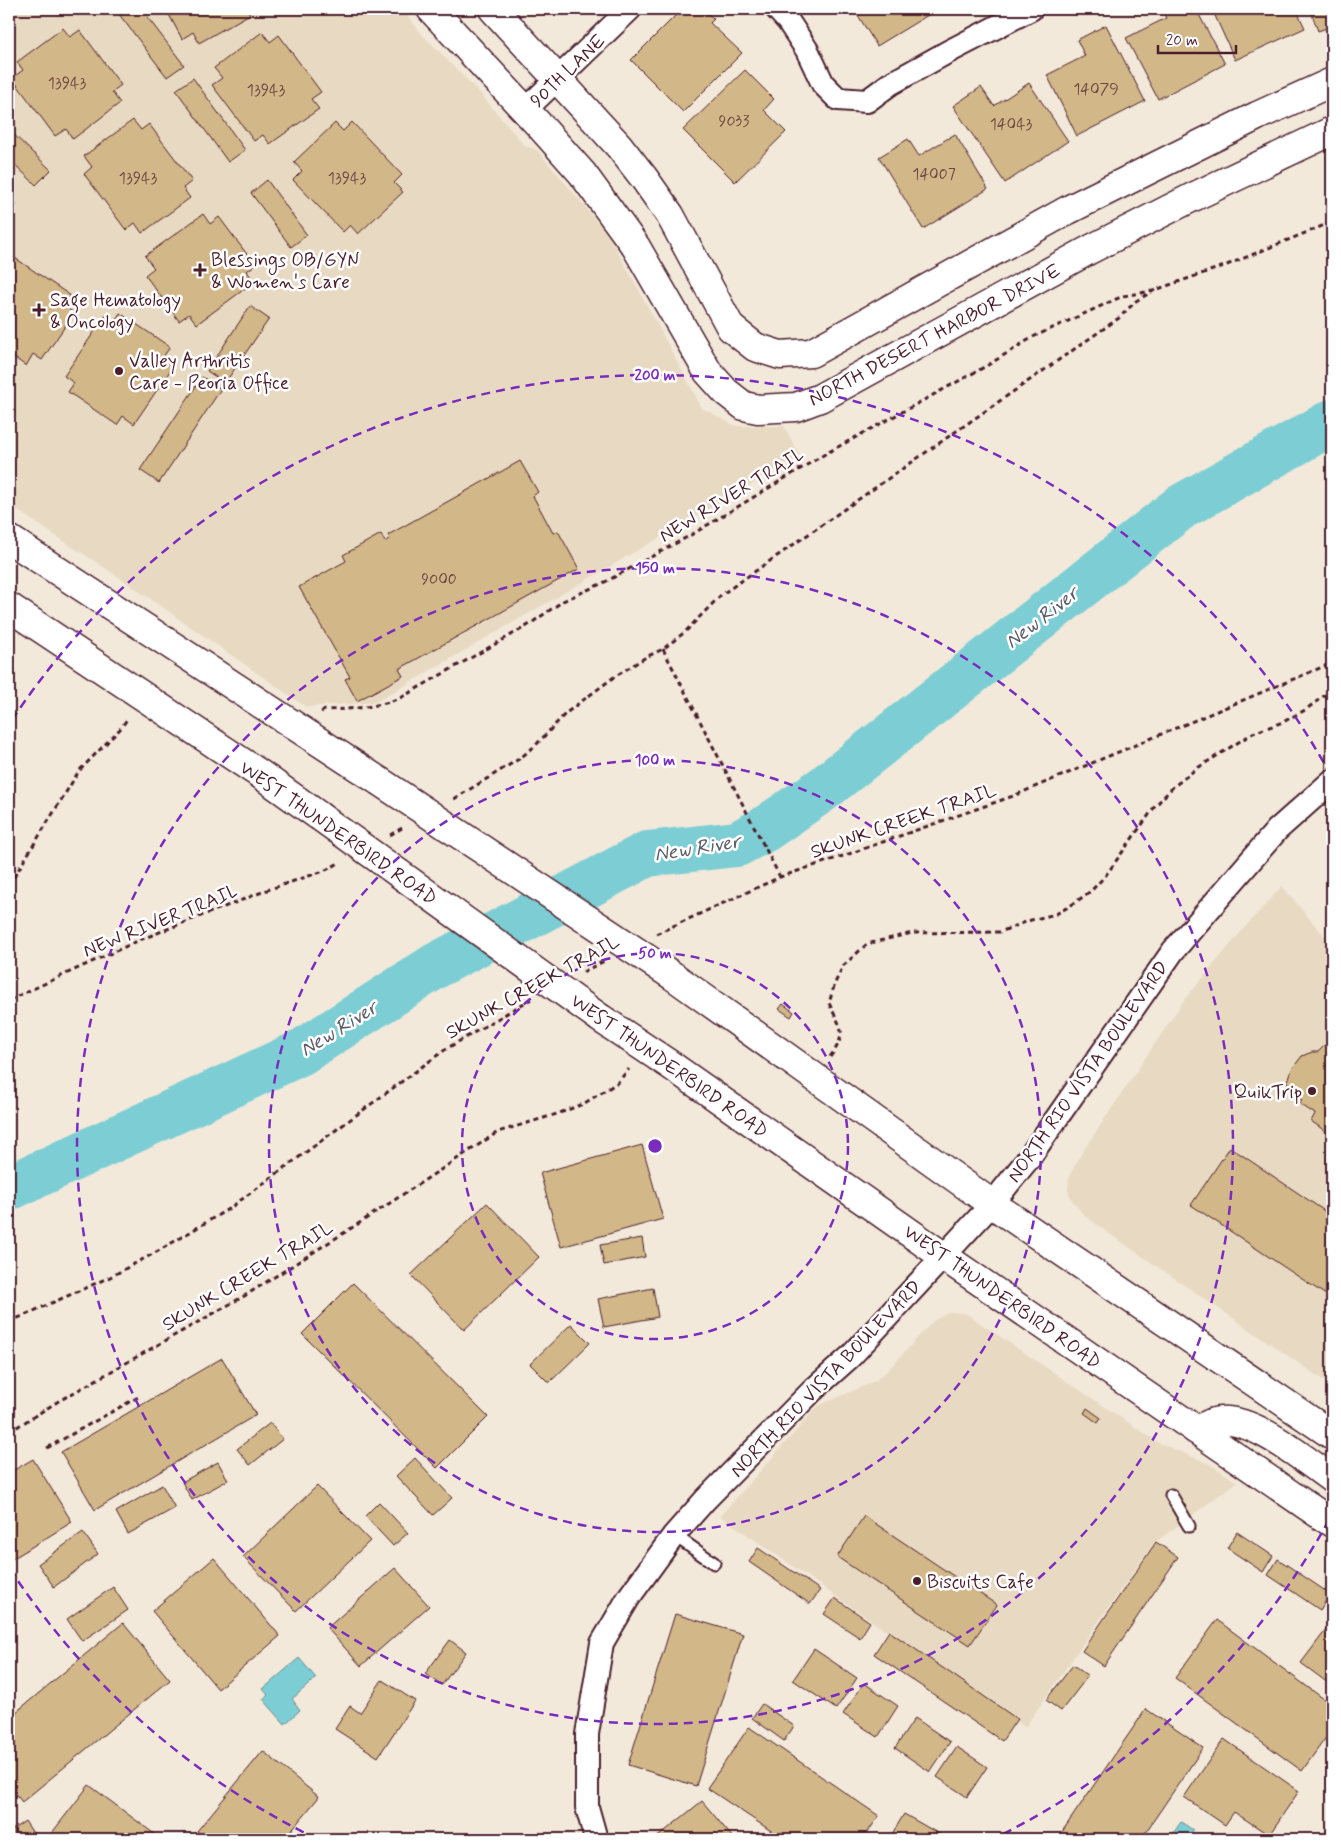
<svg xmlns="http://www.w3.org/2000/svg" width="1341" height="1848" viewBox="0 0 1341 1848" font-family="Mynerve,sans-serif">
<rect width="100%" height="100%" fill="#f2e9db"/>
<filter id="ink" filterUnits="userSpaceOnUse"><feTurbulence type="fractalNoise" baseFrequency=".02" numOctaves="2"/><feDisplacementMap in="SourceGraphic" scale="10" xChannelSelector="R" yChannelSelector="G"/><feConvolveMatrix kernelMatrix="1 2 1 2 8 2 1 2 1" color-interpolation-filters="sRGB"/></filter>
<g filter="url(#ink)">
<!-- built -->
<path fill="#e8dac2" d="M9 9H402L420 32 478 91 525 146 537 150 588 210 610 238 640 292 702 408 736 426H784L800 456 376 702 306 707 120 578 9 505Z
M1282 886 1332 945V1386L1108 1233 1084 1215 1073 1202 1068 1191 1069 1176 1080 1156 1182 1003 1245 927Z
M949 1312 965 1313 1159 1443 1210 1464 1237 1482 1153 1544 1025 1727 720 1516 818 1406 875 1381 889 1369 933 1321Z"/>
<!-- water -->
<path fill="#7dced4" stroke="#698890" d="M299 1658 316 1678 292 1699 300 1710 285 1724 263 1699 268 1695 263 1689Z
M1181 1822 1193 1830 1191 1834 1198 1839H1169Z"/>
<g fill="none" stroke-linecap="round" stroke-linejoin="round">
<!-- river -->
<path stroke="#7dced4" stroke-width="46" d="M9 1188 300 1053 437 965 647 854 737 844 765 829 823 789 1181 507 1332 422"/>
</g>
<!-- building -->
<path fill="#d2b788" stroke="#4a1f2b" d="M115 9H141L184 65 167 77Z
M166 9H247L250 14 199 43 193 32 182 39Z
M682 9H703L714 19 710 23 742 53 683 112 631 60Z
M854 9H938L877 46Z
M1161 9H1196L1225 64 1158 99 1126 38 1166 18Z
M1212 9H1296L1305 28 1235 60Z
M1310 9H1332V26L1318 31Z
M1106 25 1145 101 1077 136 1047 75 1085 56 1077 40Z
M63 28 70 37 80 30 121 85 112 92 120 103 73 139 66 129 55 136 12 78 23 70 17 62Z
M262 32 270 42 279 35 321 92 311 99 319 109 270 144 263 135 254 141 212 85 222 78 214 68Z
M745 70 774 99 764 110 786 132 735 182 683 130Z
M193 78 245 150 228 162 176 90Z
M1029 83 1068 141 1005 183 953 106 981 87 994 106Z
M133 120 141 130 149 124 192 181 183 188 190 198 142 233 135 223 126 230 84 174 92 167 84 156Z
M352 122 402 175 394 183 403 192 358 234 350 225 343 232 293 180 302 171 294 162 335 123 343 131Z
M9 130 51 170 36 185 9 159Z
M955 134 988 189 923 229 879 157 908 139 919 156Z
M267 180 307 235 291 247 251 193Z
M9 196 17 204 9 213Z
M203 214 210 224 219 217 255 265 247 271 254 282 197 324 189 314 179 321 145 275 154 268 145 256Z
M12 256 71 296 64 306 74 313 42 360 33 354 26 366 9 354V261Z
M250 306 269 319 225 383 207 371Z
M120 313 170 347 163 357 174 365 134 424 123 416 117 425 68 392 74 383 64 376 105 316 114 322Z
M202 377 221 389 159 483 140 470Z
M520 461 538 492 533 496 553 533 558 531 579 569 399 669 403 676 357 701 345 679 350 677 299 587 346 561 343 555 381 534 385 542 390 538 388 535Z
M783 1004 794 1012 791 1017 779 1009Z
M1325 1045 1332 1050V1136L1311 1121 1315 1114 1300 1104 1302 1100 1291 1093 1294 1090 1287 1084 1292 1069 1302 1056 1312 1052H1318Z
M642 1145 663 1219 561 1247 540 1173Z
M1230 1147 1332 1216V1299L1191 1205Z
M487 1203 539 1257 464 1330 411 1275Z
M642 1238 645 1257 604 1265 600 1245Z
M353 1283 488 1417 437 1468 302 1334Z
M653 1288 658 1317 604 1327 598 1299Z
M571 1324 590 1343 549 1383 530 1364Z
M222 1358 256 1415 95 1510 61 1452Z
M1087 1408 1101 1418 1098 1423 1084 1413Z
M270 1423 283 1439 250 1465 237 1449Z
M415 1458 452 1498 433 1515 396 1476Z
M33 1459 72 1522 9 1561V1473Z
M218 1462 228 1480 192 1500 182 1482Z
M162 1485 175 1508 128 1534 116 1512Z
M317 1486 370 1541 296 1611 243 1557Z
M379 1502 408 1533 393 1546 365 1516Z
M864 1516 997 1605 970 1645 837 1557Z
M83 1532 98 1554 54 1587 38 1564Z
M1237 1532 1273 1556 1263 1572 1227 1548Z
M1156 1542 1178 1557 1104 1666 1082 1651Z
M758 1548 820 1590 810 1604 749 1562Z
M214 1558 280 1636 218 1689 152 1611Z
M1278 1559 1330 1594 1320 1610 1268 1575Z
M395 1568 429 1606 361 1666 327 1628Z
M113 1587 128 1610 82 1641 67 1619Z
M835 1598 870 1622 860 1638 824 1614Z
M675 1614 743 1634 696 1786 628 1765Z
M1217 1620 1332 1705V1729L1302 1771 1175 1678Z
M1332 1622V1686L1301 1663Z
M123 1623 170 1680 22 1802 9 1786V1718Z
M889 1631 1017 1719 1002 1741 874 1654Z
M450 1640 466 1652 442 1685 425 1674Z
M814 1649 857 1678 836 1709 793 1680Z
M1073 1665 1088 1676 1061 1711 1046 1700Z
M382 1680 415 1701 378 1757 335 1729 350 1706 360 1713Z
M864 1683 898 1706 878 1737 843 1714Z
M762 1704 794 1726 784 1741 752 1718Z
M1146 1709 1203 1748 1141 1839H1057Z
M915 1718 950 1742 930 1772 895 1748Z
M749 1727 879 1816 863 1839H783L707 1788Z
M1224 1739 1299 1791 1269 1835 1234 1812 1225 1825 1184 1797Z
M957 1747 987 1767 967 1797 937 1777Z
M263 1751 319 1797 284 1839H207L197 1831Z
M89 1785 161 1839H50L48 1838Z
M702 1801 734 1839H655Z
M904 1814 948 1839H889Z
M25 1821 37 1839H12L9 1832Z"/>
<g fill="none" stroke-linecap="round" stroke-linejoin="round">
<defs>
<path id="service" d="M1171 1495 1189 1526
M674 1535 714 1563"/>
<path id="minor" d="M777 9 788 21 807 50 823 84 838 99 867 101 890 84 946 53 1031 9
M525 110 630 9
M596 1839 587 1807V1734L602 1643 629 1597 674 1535 705 1500 813 1390 851 1356 992 1204 1029 1158 1173 951 1277 830 1332 781"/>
<path id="tertiary" d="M431 9 541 127 582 173 636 247 708 372 726 392 744 406 758 409 796 407 820 398 1091 249 1191 198 1332 131
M493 9 619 146 644 178 670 215 731 328 755 347 780 355 811 353 1068 210 1257 116 1332 82"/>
<path id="secondary" d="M9 539 379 781
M9 607 260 774 319 816
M673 976 992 1204 1332 1435
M600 1018 669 1064 943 1256 1332 1523
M1196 1430C1202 1428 1208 1424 1214 1422 1248 1412 1305 1460 1332 1479"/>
</defs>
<!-- service casing -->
<use href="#service" stroke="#4a1f2b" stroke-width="15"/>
<!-- minor casing -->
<use href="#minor" stroke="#4a1f2b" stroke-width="26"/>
<!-- tertiary casing -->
<use href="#tertiary" stroke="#4a1f2b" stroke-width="31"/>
<!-- secondary casing -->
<use href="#secondary" stroke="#4a1f2b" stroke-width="31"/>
<!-- path -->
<path stroke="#4a1f2b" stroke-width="3" stroke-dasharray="5 4" stroke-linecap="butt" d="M663 649 780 877
M321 712 325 710C352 709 377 708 402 697L527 626 563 601 607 581 691 535 825 454 988 365 1033 337 1123 296 1152 291
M454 799 519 759 535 746 566 713 614 677 646 657 663 649 685 632 721 595 1119 318 1136 301 1155 290 1227 265 1332 222
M390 835 402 828
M9 885 79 771 120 729 128 718
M656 934 780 877 846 855 1013 796 1332 663
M583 972 604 961
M9 1000 142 939 270 889 324 871 339 863
M830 1057C849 1031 840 1028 829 1003L835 983 843 966 867 944 912 933 1000 932 1031 920 1056 914 1073 904 1091 891 1106 875 1156 805 1173 787 1196 769 1253 733 1283 722 1305 710 1332 690
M9 1322 110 1277 160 1250 230 1208 446 1049 531 999
M9 1432 57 1402 246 1295 361 1222 498 1132 557 1114 583 1104 617 1083 629 1069
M47 1448 140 1396"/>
<!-- service -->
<use href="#service" stroke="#fff" stroke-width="11"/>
<!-- minor -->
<use href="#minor" stroke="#fff" stroke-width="22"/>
<!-- tertiary -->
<use href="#tertiary" stroke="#fff" stroke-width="28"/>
<!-- secondary -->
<use href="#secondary" stroke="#fff" stroke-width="28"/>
<defs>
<path id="secondary-bridge" d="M379 781 673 976
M319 816 600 1018"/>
</defs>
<!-- secondary-bridge casing -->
<use href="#secondary-bridge" stroke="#4a1f2b" stroke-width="31" stroke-linecap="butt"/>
<!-- secondary-bridge -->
<use href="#secondary-bridge" stroke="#fff" stroke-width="28"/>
</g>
</g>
<!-- distance rings -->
<g fill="none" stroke="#7b2cbf" stroke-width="2.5" stroke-dasharray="9 6">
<circle cx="655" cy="1146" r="193"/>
<circle cx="655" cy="1146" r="386"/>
<circle cx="655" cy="1146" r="578"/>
<path d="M1329 1520A771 771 0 0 1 993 1839M317 1839A771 771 0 0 1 12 1572M12 720A771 771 0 0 1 1329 772"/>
</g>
<!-- markers -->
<g fill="#4a1f2b" stroke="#fff" stroke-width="2">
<path d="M197.5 262.5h5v5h5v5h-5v5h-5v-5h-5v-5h5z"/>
<path d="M36.5 302.5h5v5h5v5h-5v5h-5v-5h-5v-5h5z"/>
<circle cx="119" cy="371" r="5"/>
<circle cx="1312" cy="1091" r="5"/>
<circle cx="917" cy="1581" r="5"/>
</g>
<g text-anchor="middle" stroke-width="5" stroke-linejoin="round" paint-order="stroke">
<!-- number labels -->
<g font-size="16" fill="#6c4542">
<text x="67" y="88">13943</text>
<text x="1096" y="94">14079</text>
<text x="266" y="95">13943</text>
<text x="734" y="126">9033</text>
<text x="1011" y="129">14043</text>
<text x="934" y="179">14007</text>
<text x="138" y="183">13943</text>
<text x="347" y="183">13943</text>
<text x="439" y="584">9000</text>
</g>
<!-- street labels -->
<g font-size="19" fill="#4a1f2b" stroke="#fff">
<text transform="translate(567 70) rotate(-44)" y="7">90TH LANE</text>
<text transform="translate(934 334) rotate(-28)" y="7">NORTH DESERT HARBOR DRIVE</text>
<text transform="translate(731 494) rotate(-31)" y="7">NEW RIVER TRAIL</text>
<text transform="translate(903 820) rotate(-19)" y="7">SKUNK CREEK TRAIL</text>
<text transform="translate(339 832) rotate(35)" y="7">WEST THUNDERBIRD ROAD</text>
<text transform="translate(160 920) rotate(-22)" y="7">NEW RIVER TRAIL</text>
<text transform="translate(532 986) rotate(-29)" y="7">SKUNK CREEK TRAIL</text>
<text transform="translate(670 1065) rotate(35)" y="7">WEST THUNDERBIRD ROAD</text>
<text transform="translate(1087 1071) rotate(-55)" y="7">NORTH RIO VISTA BOULEVARD</text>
<text transform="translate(247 1275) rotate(-31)" y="7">SKUNK CREEK TRAIL</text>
<text transform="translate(1003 1296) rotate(35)" y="7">WEST THUNDERBIRD ROAD</text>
<text transform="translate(825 1378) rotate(-46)" y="7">NORTH RIO VISTA BOULEVARD</text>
</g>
<!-- poi labels -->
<g font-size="19" fill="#4a1f2b" stroke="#fff" text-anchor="start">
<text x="211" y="266">Blessings OB/GYN<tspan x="211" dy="22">&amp; Women's Care</tspan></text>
<text x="50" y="306">Sage Hematology<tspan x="50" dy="22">&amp; Oncology</tspan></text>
<text x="129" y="367">Valley Arthritis<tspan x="129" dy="22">Care - Peoria Office</tspan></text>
<text x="1302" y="1098" text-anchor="end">QuikTrip</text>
<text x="927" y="1588">Biscuits Cafe</text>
</g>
<!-- water labels -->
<g font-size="20" font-style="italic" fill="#5c5c66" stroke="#fff">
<text transform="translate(1041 617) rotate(-38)" y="7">New River</text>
<text transform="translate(697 847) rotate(-9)" y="7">New River</text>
<text transform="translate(338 1028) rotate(-32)" y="7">New River</text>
</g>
</g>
<circle cx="655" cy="1146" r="8" fill="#7b2cbf" stroke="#fff" stroke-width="2.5"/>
<g font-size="15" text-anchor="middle" font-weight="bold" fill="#7b2cbf" stroke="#fff" stroke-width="5" stroke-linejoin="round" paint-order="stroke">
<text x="655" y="380">200 m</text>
<text x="655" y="573">150 m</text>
<text x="655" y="765">100 m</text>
<text x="655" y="958">50 m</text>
</g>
<!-- margin -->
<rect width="1341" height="1848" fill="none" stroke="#fff" stroke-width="30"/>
<rect x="15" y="15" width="1311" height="1818" fill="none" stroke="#4a1f2b" stroke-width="2" filter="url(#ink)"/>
<!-- scale -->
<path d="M1158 45v8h78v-8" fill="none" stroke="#4a1f2b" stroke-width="2.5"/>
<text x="1166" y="45" font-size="15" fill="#4a1f2b" stroke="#ffffff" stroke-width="4" paint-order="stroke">20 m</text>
</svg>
